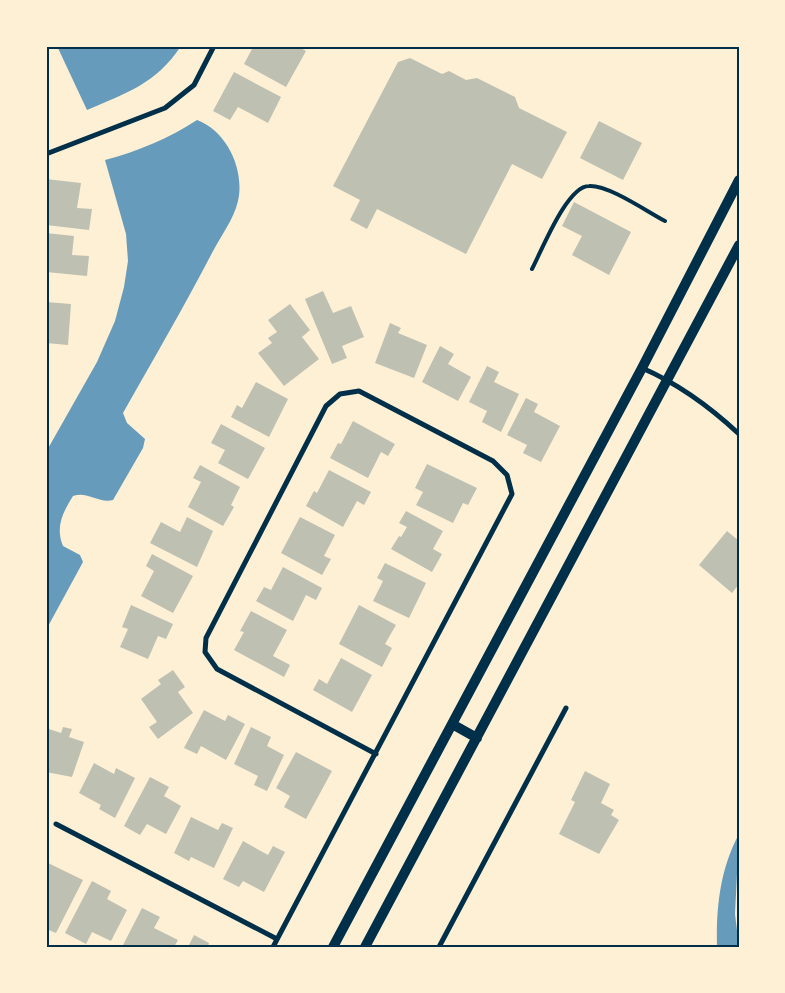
<svg xmlns="http://www.w3.org/2000/svg" width="785" height="993" viewBox="0 0 785 993" font-family="'Asap Condensed',sans-serif">
<rect width="100%" height="100%" fill="#fdf0d5"/>
<!-- water -->
<path fill="#669bbc" d="M57 46H181C156 84 126 93 87 110Z
M197 120C227 131 245 170 238 201 234 219 220 237 212 253 184 307 153 360 123 413L127 423 145 439 143 448 113 500C99 504 88 491 73 496 63 512 55 527 63 546L80 555 83 562 46 630V452L97 362 115 321 124 287 128 261 126 234 105 160C136 152 170 138 197 120Z
M739 834 735 914 739 947H717C716 908 720 869 739 834Z"/>
<!-- building -->
<path fill="#bec0b2" d="M248 46H297L306 51 286 87 244 64 252 49Z
M410 58 442 74 449 71 466 80 477 78 515 97 519 108 567 132 542 179 512 164 466 254 377 209 367 229 350 220 360 200 333 186 398 62Z
M234 72 281 97 268 123 238 107 230 120 213 111Z
M599 121 642 143 623 180 580 158Z
M46 179 81 183 77 208 92 209 89 230 46 225Z
M574 202 631 232 609 275 572 255 582 236 562 226Z
M46 233 74 236 72 255 89 256 87 276 46 272Z
M323 291 333 313 351 306 364 337 342 346 347 358 332 364 305 299Z
M46 302 71 304 68 345 46 343Z
M290 304 310 330 302 337 319 359 284 386 258 353 272 343 268 338 277 332 268 320Z
M390 323 401 328 398 333 427 345 414 378 375 363Z
M440 346 454 354 448 364 471 377 458 401 422 382Z
M487 366 499 372 494 382 519 394 501 432 482 422 487 411 469 402Z
M256 382 288 399 269 437 231 417 237 405 242 408Z
M526 398 538 404 534 412 560 426 541 462 523 453 527 445 507 435Z
M353 421 395 444 388 456 381 452 368 478 330 458 338 443 341 444Z
M221 424 265 448 248 479 218 463 225 450 211 443Z
M427 464 477 488 468 505 463 503 453 523 416 505 423 492 415 488Z
M200 465 240 487 231 505 234 507 223 526 188 507 201 482 193 478Z
M329 470 371 492 364 505 357 501 343 527 306 506 314 491 317 493Z
M406 511 443 531 433 549 442 554 432 572 391 549 399 536 401 537 407 527 399 523Z
M187 517 213 531 197 567 150 543 161 522 180 532Z
M300 517 335 535 324 556 331 559 322 575 281 553Z
M727 531 739 541V584L732 593 699 565Z
M152 554 193 576 173 613 141 596 154 571 146 566Z
M385 563 426 583 409 618 373 601 383 581 377 578Z
M283 567 322 588 316 600 306 595 293 621 256 601 264 587 271 590Z
M131 605 173 624 166 639 158 636 148 659 120 647 128 629 122 627Z
M359 605 396 625 385 644 392 648 382 667 339 644Z
M251 611 287 630 273 656 290 665 284 677 234 650 244 632 240 631Z
M341 658 372 675 352 712 313 690 319 679 327 684Z
M173 670 185 687 178 692 193 713 158 739 149 727 157 722 141 699 161 684 158 680Z
M204 710 225 721 228 715 245 724 226 760 201 746 197 754 184 748Z
M63 727 72 729 69 737 84 742 72 777 46 772V728L61 733Z
M251 727 271 737 267 746 284 755 267 791 254 785 258 776 234 764Z
M296 752 332 771 306 819 284 807 290 796 276 788Z
M94 763 114 774 116 768 135 778 115 818 99 809 101 805 79 793Z
M585 771 610 784 601 803 614 810 611 815 619 820 599 854 559 834 575 802 571 800Z
M150 777 169 787 164 796 181 806 166 834 147 824 140 835 124 826Z
M191 817 218 830 222 823 233 828 214 868 191 857 189 861 174 853Z
M243 841 268 855 273 846 285 852 264 892 243 881 239 887 223 879Z
M46 862 83 880 56 933 46 929Z
M92 881 111 891 107 899 127 910 111 941 92 932 86 944 65 933Z
M142 908 160 917 154 928 178 940 174 947H122Z
M194 935 209 943 208 947H188Z"/>
<g fill="none" stroke-linecap="round" stroke-linejoin="round">
<!-- service -->
<path stroke="#003049" stroke-width="4" d="M532 269C542 250 567 186 589 186 609 185 646 211 665 221"/>
<!-- minor -->
<path stroke="#003049" stroke-width="5" d="M46 154 165 108 194 85 214 46
M642 368C679 384 709 406 739 434
M56 824 277 939
M273 947 512 494 507 475 493 461 359 391 340 394 326 406 206 638 205 652 217 669 376 754
M439 947 566 708"/>
<!-- secondary -->
<path stroke="#003049" stroke-width="10" d="M452 724 477 738
M333 947 642 368 739 180
M365 947 739 245"/>
</g>
<!-- border -->
<rect width="785" height="993" fill="none" stroke="#fdf0d5" stroke-width="95"/>
<rect x="48" y="48" width="690" height="898" fill="none" stroke="#003049" stroke-width="2"/>
</svg>
